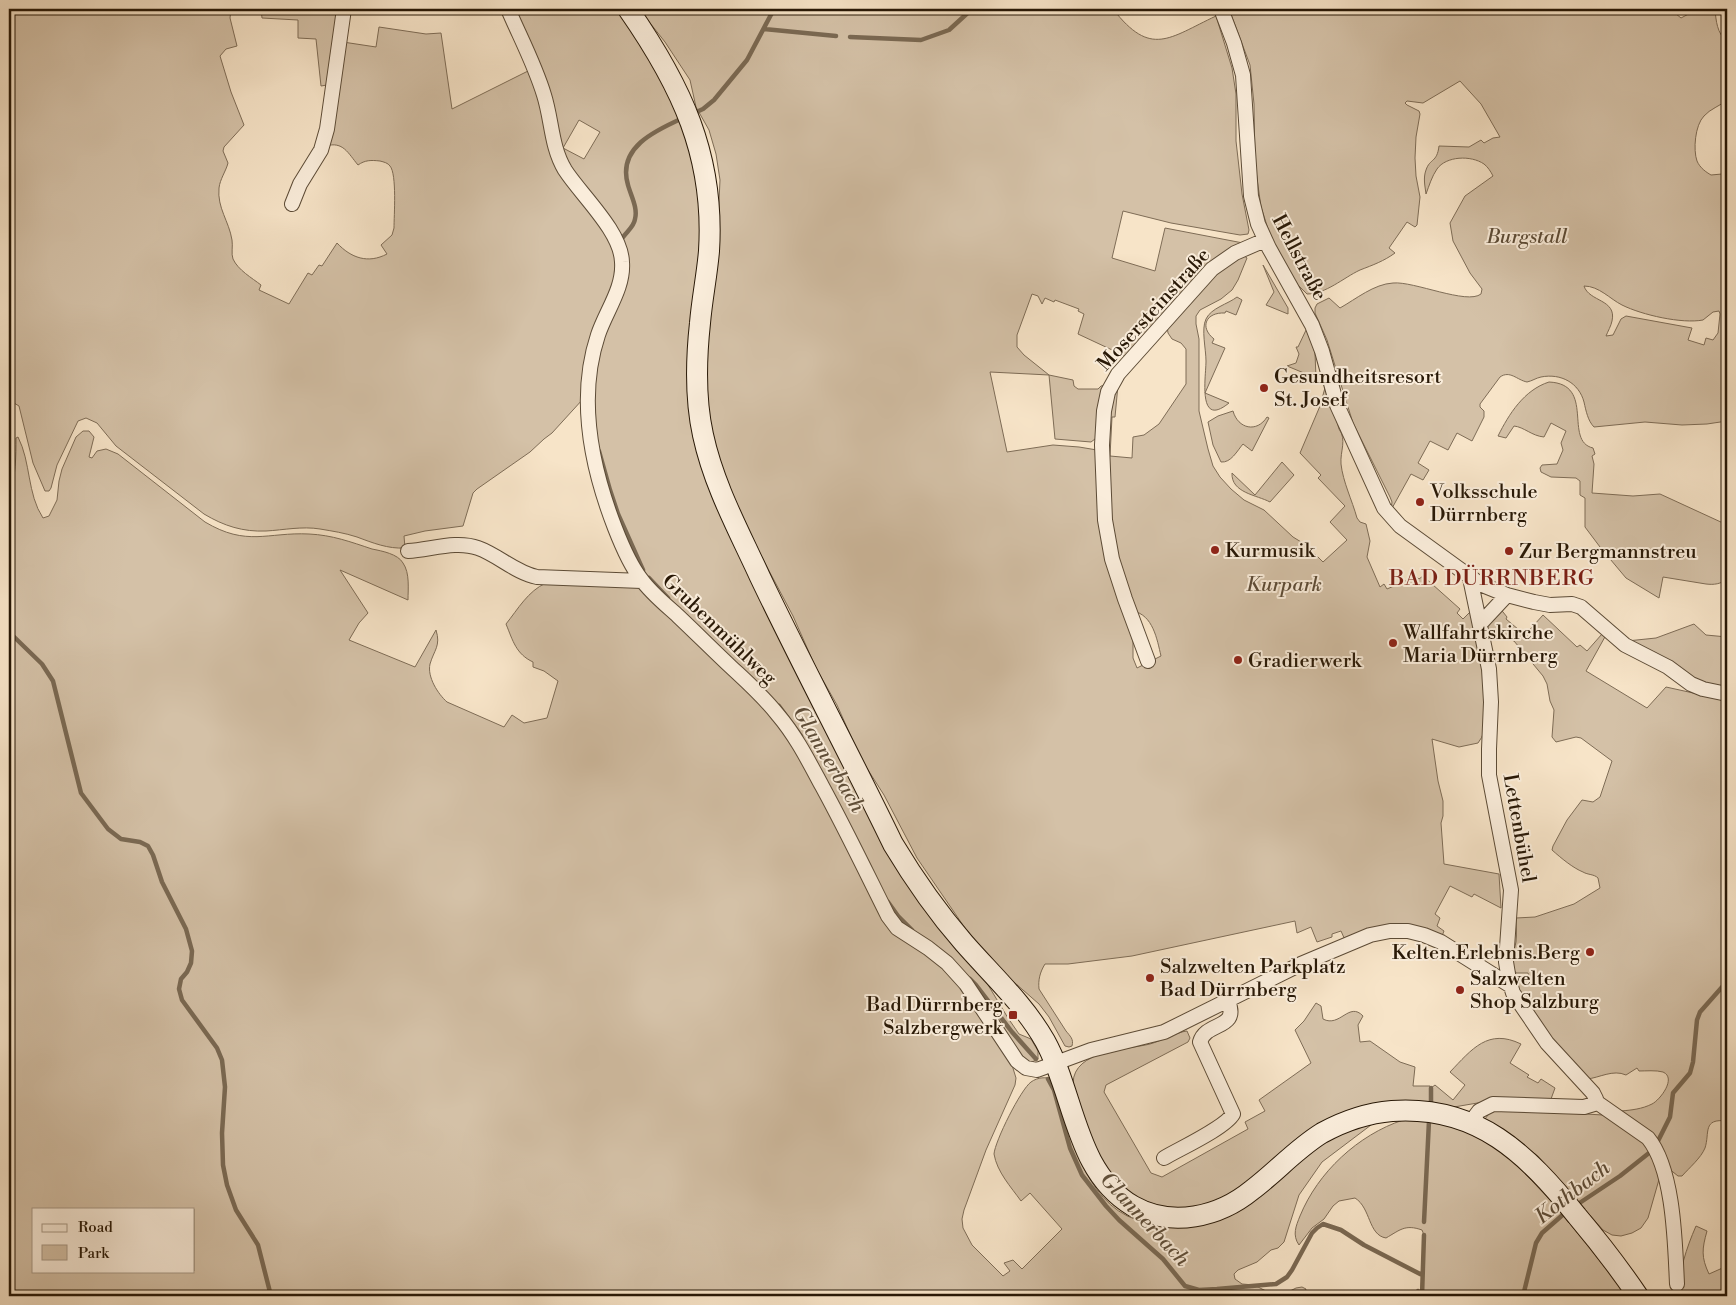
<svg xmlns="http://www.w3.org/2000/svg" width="1736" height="1305" viewBox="0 0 1736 1305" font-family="'Libre Bodoni',serif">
<rect width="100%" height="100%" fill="#f7e4c8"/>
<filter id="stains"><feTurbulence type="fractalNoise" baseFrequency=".004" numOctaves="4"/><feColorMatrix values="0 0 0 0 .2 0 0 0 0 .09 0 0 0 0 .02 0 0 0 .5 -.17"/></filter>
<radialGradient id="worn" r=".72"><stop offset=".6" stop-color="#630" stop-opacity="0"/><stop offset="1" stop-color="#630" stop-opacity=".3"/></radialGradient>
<!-- green -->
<path fill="#d4c1a7" stroke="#7e6c56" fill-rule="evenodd" d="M9 9H231L230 18 237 46 226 49 220 56 231 92 244 125 224 147 223 151 228 163C226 171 220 179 219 188 217 208 229 221 232 240 233 246 231 254 233 259 238 270 252 278 261 285L259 290 289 304 308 273 312 275 319 265 322 266 337 243C351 258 368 264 387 254L381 245 392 235 394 228C394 216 397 174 390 166 388 163 384 162 380 161 371 160 365 160 358 165 348 153 343 141 326 146L343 42 376 47 379 27 426 34 441 33 452 109 530 70 560 152 511 9H617L629 20 681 120 699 178 703 238 690 389 804 680 1008 1018 1019 1034 1031 1039 1038 1051V1059L1030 1063 1020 1055 967 979 898 922 783 713 681 614 637 566 612 507 594 431V371L619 264 583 399 552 433 544 439 530 452 477 489 473 493 463 526 425 531 404 536 405 548C388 549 373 543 357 537 345 533 332 531 320 529 302 526 284 530 266 531 243 532 224 526 204 514L116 446 97 423 86 418 78 421 57 465 51 488 49 491H45L33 463 19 406 9 400ZM579 120 600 132 584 159 563 148Z
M261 9H341L327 85 321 86 316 39 298 38V20L262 18Z
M639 9H1113C1151 58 1169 38 1216 16L1232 68 1236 94V141L1242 194 1249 230 1248 234 1240 235 1171 223 1123 211 1112 258 1155 271 1165 228 1243 243 1213 263 1133 355 1125 356 1078 334 1084 314 1078 311 1079 309 1055 300 1054 302 1045 298 1042 304 1038 296 1032 294 1017 335V347L1024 355 1049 375 1073 380 1074 386 1078 389H1098L1101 386 1106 385 1100 413 1099 436 1091 442 1055 439 1049 375 990 372 1007 452 1053 445 1079 447 1097 450 1098 459V508L1102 537 1126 614 1133 642V658L1137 668 1161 656C1157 639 1153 615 1133 611 1124 584 1113 555 1108 526 1104 501 1106 475 1106 449 1106 428 1105 405 1114 385H1118L1115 417H1112L1110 456 1132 458 1133 437 1144 435 1159 424 1186 384V349L1181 343 1172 339 1168 333 1167 326C1190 299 1210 271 1243 255L1247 258 1238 280 1232 290 1221 299 1200 310 1196 316V324L1199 339V411L1208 449 1213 466 1220 477 1231 489 1244 500 1264 510 1293 537 1306 545 1323 562 1347 540 1330 522 1345 506 1318 478 1321 475 1300 453 1320 406 1326 384 1339 429C1347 440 1340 451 1341 464 1343 482 1352 500 1357 518L1360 522 1366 524 1370 541 1367 557 1380 587 1384 584 1387 589 1410 579 1409 574 1412 573 1419 579 1423 576 1460 609 1457 613 1463 619 1471 611C1478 642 1500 716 1478 743L1459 747 1432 739 1438 781 1443 801V816L1441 823 1444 864 1499 874 1501 908 1474 894 1472 897 1450 886 1435 914 1440 918 1437 926 1444 931 1442 936C1409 922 1377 926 1345 940L1341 931 1332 934V937L1317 942 1311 927 1297 933 1295 921 1132 956 1068 964H1045C1040 972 1038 980 1039 989L1066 1031C1070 1036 1074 1039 1072 1046L1069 1047 1065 1046 1049 1017 1039 1004 999 969 965 928 917 858 884 795 861 759 837 705 816 668 793 616 740 516 722 476 714 451 709 421 705 394 704 355 717 245 720 180 716 154 709 130 696 107 690 80 665 42Z
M1229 9H1670L1681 18 1698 9H1715C1716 21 1717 33 1727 42L1726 63 1727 100C1720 106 1710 109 1704 116 1695 125 1693 150 1697 161 1700 168 1706 172 1711 175L1722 174 1727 166V193L1723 203V207L1727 210V421L1707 424 1682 425 1645 422 1594 427C1588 421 1586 411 1584 402 1579 383 1561 373 1541 377 1536 378 1532 381 1527 382 1517 380 1510 370 1500 377L1480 404V407L1484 411V417L1472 441 1457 433 1448 450 1430 441 1418 463 1429 470 1423 480 1411 474 1391 510 1392 502 1390 497 1353 423 1327 340 1315 313V308L1317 304 1329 298 1340 308C1356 299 1374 284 1393 283 1414 281 1467 305 1481 294L1482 289 1470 273 1453 241 1450 223 1465 196 1493 176C1491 172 1488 167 1484 164 1471 155 1446 156 1437 169 1432 176 1429 186 1426 194 1425 186 1423 178 1426 170 1430 158 1437 163 1439 146L1469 147 1481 140 1484 143 1493 138 1500 137 1481 104 1460 81 1423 103 1407 101 1405 103 1407 105 1419 111 1420 114 1416 137 1415 158 1416 176 1420 197 1417 225 1415 227 1407 222 1389 248 1395 253C1384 261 1373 265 1360 270 1343 278 1326 294 1307 294L1296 283 1271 238 1261 207 1255 164 1254 104 1250 65ZM1584 286C1599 286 1610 299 1622 305 1642 315 1682 324 1703 320L1713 312 1719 311 1720 314 1718 333 1713 340 1706 338 1704 345 1688 340 1692 328 1626 316 1621 319 1613 335 1606 336C1608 331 1611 326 1612 321 1617 299 1589 302 1584 286Z
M1263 265 1288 308V314L1266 305 1274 292Z
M1237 297 1242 300 1236 315 1226 311 1225 313C1206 312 1199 327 1214 339L1212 343 1225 348 1205 393 1229 403C1197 429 1206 377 1206 361 1206 349 1201 329 1206 319 1211 308 1228 304 1237 297Z
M1307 328 1315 353 1316 378 1287 366 1296 363 1299 354 1296 347H1298Z
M1549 382C1596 384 1563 441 1593 448L1595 454 1592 456 1594 464 1592 493 1633 496 1660 494 1723 523 1727 511V579C1721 584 1714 585 1706 584L1663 577 1659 598 1626 578 1600 547 1585 527V498L1580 495V481L1576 478 1551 477 1541 472 1540 468 1542 465 1557 464 1563 450 1561 443 1566 431 1551 423 1544 437C1532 436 1524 427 1514 426L1506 438 1498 436C1509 414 1524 390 1549 382Z
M1233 411C1238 429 1257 433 1267 417L1269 418 1252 451 1243 444C1237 451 1231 463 1221 462L1213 445 1208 422 1218 416Z
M83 431H89L94 437 89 457 92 458 97 451 106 449 118 454 205 522C247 547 267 532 309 534 332 535 351 542 372 549 382 551 398 554 403 563 410 573 408 589 408 600L340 570 368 613 359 623 349 640 415 667 436 630C441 646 434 650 430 664 427 677 438 694 447 702L504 727 512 715 524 723 547 718 558 681 544 671 533 667V662C516 654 513 641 506 624 518 609 528 591 546 583L636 587 649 592 784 727 877 905 953 976 1012 1065 1016 1078 1015 1085 986 1150 964 1210 962 1219 963 1228 972 1245 1003 1276 1010 1271 1004 1263 1013 1260 1022 1269 1062 1229 1030 1193 1021 1201C1011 1187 997 1172 994 1154 995 1141 1021 1089 1031 1082 1038 1077 1046 1077 1053 1079 1069 1127 1082 1202 1137 1220 1151 1225 1165 1226 1179 1227L1311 1152 1343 1131 1375 1122 1322 1162 1299 1195 1284 1242 1278 1248 1271 1250 1257 1262 1238 1270 1234 1274 1235 1279 1242 1284 1254 1285 1276 1296 1284 1294 1296 1288 1302 1287 1306 1289 1304 1296H9V493C16 480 16 454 16 438L18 437C31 462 27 494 43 518L49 516 57 500 59 481 62 469 76 437ZM34 1209H194V1271H34Z
M1282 462 1294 475 1270 502C1257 495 1231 493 1232 473L1255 495Z
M1499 607 1507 617 1506 619 1525 635 1543 615 1577 647 1580 645 1587 651 1602 634 1606 635 1586 671 1647 708 1666 687 1716 698 1727 699V1121C1702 1118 1710 1133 1705 1148 1701 1158 1689 1168 1682 1176H1678L1668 1168 1621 1111C1632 1110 1642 1109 1652 1104 1660 1100 1677 1078 1663 1072 1656 1070 1646 1071 1639 1071L1637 1068 1626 1075C1613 1069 1599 1078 1587 1079L1555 1045 1514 984 1530 980 1528 973H1516C1509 964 1514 952 1516 942 1517 934 1516 926 1516 918L1535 917 1574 904 1600 888 1598 878C1594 874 1588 875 1583 872 1573 868 1561 858 1552 850L1553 846 1567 820 1582 800 1593 802 1600 797 1612 761 1581 738 1576 737 1556 742 1552 737 1554 710 1550 701 1547 684 1543 676 1514 641 1506 638 1487 640 1488 622Z
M1694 624 1706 635 1727 637V690L1697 682 1627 641 1656 638Z
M1316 1003 1321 1006 1323 1019C1340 1028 1349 1001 1363 1016L1358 1025 1360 1042 1370 1041 1400 1062 1415 1067 1413 1086H1430L1431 1088 1435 1085 1453 1100 1465 1085 1450 1072C1472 1049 1488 1028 1521 1044L1510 1063 1529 1075 1527 1077 1538 1083 1541 1079 1555 1088 1551 1099 1534 1111 1603 1115 1647 1141 1660 1176 1648 1218 1641 1228 1632 1233 1621 1236 1612 1235 1603 1230 1538 1156 1485 1119 1491 1111 1495 1100 1454 1107 1393 1102 1208 1207 1171 1209 1153 1204 1140 1199 1126 1191 1114 1180 1094 1149 1073 1083C1074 1050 1126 1050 1150 1044 1161 1041 1177 1032 1187 1031L1190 1038 1188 1042 1106 1085 1104 1092 1151 1173 1162 1177 1248 1129 1245 1122 1265 1111 1259 1100 1311 1063 1295 1030 1304 1021Z
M1403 1120 1439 1122 1485 1139 1511 1159 1554 1204 1628 1296H1408L1418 1289 1421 1291 1424 1235 1422 1230C1405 1224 1400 1230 1386 1238 1368 1235 1371 1208 1355 1198L1339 1201 1333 1206 1324 1219 1312 1228 1299 1245C1292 1235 1296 1226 1300 1216 1318 1172 1358 1135 1403 1120Z
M1696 1226 1707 1231C1702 1249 1701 1257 1709 1274L1727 1266V1296H1678C1679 1271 1686 1249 1696 1226Z"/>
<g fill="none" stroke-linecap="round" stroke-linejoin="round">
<!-- stream -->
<path stroke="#7a6953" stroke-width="4.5" d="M764 29 836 36
M850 37 921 40 949 30 972 9
M692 114 703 109 714 100 747 60 774 9
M620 242C624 233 634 228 635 219 638 208 631 196 628 185 617 148 654 131 683 118
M599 451 610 490 618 514 643 570
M649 578 668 598
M9 632 42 664 53 681 81 793 108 829 121 839 140 842 148 846 153 855 162 882 186 929 192 951 191 963 187 972 181 979 179 989 182 1000 217 1048 222 1060 225 1087 222 1133 223 1165 227 1185 236 1210 258 1245 271 1296
M779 706 801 736
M888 902 898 916 912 930
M970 979 976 985 1012 1032 1036 1059
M1048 1079 1054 1090 1070 1148 1082 1175 1106 1206 1119 1220 1163 1259 1185 1286 1199 1290 1217 1289 1276 1284 1287 1277 1292 1270 1312 1233 1317 1228 1323 1224 1341 1230 1364 1245 1422 1275
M1431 1104V1088
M1658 1141 1670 1117 1673 1093 1690 1073 1693 1062 1697 1020 1700 1012 1723 986 1725 974 1724 962 1727 950
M1575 1206 1620 1176 1649 1153
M1424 1222 1429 1121
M1422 1296 1424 1235
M1523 1296 1536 1243 1542 1233 1566 1212"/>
<defs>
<path id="street" d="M508 9C520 37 535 65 544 95 552 120 551 147 565 170 581 195 621 231 622 262 624 288 606 311 598 335 577 398 592 469 615 528 622 546 630 565 641 579 651 593 666 605 678 616 696 633 713 650 731 667 747 682 764 697 778 715 796 736 809 762 822 786 845 828 866 872 888 916L897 928 928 948 947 963 966 984 1017 1061 1026 1068 1037 1070 1091 1050 1164 1032 1301 964 1370 935 1390 931H1408L1424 935 1441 942 1511 986
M1221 9 1234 43 1243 75 1251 196 1258 224 1269 248 1312 325 1322 351 1337 405 1384 508 1400 526 1480 584 1507 595 1534 602 1550 605 1572 604 1581 607 1625 645 1668 667 1691 684 1703 689 1727 694
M292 204 300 184 321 150 327 129 344 9
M408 551C430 550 456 540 478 548 498 555 516 573 537 577L642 581
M1470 578 1489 669 1491 702 1489 749V775L1511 890 1506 962 1509 980 1513 993 1547 1043 1593 1093 1596 1099 1594 1104 1584 1107 1493 1104 1479 1111 1470 1123
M1480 624 1507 595
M1148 661 1125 599 1112 559 1105 520 1102 445 1104 411 1108 392 1118 374 1212 269 1235 253 1265 240
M1595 1101 1648 1138C1674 1170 1675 1243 1677 1284
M1164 1158C1179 1149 1225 1128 1233 1114L1200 1042C1206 1021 1240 1030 1228 1001"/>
<path id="secondary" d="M628 9C681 85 715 156 709 251 707 275 702 299 700 323 696 360 695 399 703 435 714 486 739 531 760 577 803 667 850 755 893 844 914 879 937 912 964 943 992 975 1024 1004 1045 1041 1075 1095 1075 1172 1133 1206 1172 1228 1219 1217 1252 1190 1276 1172 1296 1149 1322 1133 1344 1121 1367 1113 1392 1111 1478 1105 1527 1154 1577 1216 1599 1242 1619 1268 1638 1296"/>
</defs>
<!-- street casing -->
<use href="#street" stroke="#5c4b36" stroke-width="16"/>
<!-- secondary casing -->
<use href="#secondary" stroke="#281806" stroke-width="22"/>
<!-- street -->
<use href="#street" stroke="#faeddb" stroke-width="14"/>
<!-- secondary -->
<use href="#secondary" stroke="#faeddb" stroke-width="20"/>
</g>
<!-- markers -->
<g fill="#8f2418" stroke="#faeddb" stroke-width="2">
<circle cx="1264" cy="388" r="5"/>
<circle cx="1420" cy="502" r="5"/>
<circle cx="1215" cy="550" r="5"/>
<circle cx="1509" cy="551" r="5"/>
<circle cx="1393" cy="643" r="5"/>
<circle cx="1238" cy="660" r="5"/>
<circle cx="1590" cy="952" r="5"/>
<circle cx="1150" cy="978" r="5"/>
<circle cx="1460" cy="990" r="5"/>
<rect x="1008" y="1010" width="10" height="10" rx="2.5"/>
</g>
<g text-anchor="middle" stroke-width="4" stroke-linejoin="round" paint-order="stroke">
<!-- park labels -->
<g font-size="20" font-style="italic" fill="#5c4b36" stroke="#faeddb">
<text x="1527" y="243">Burgstall</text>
<text x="1284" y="591">Kurpark</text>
</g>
<!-- street labels -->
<g font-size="20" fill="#281806" stroke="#faeddb">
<text transform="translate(1300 257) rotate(62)" y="7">Hellstraße</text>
<text transform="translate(1153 309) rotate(-48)" y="7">Mosersteinstraße</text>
<text transform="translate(720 629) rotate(44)" y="7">Grubenmühlweg</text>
<text transform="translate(1520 828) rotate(80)" y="7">Lettenbühel</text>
</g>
<!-- poi labels -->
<g font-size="20" fill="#281806" stroke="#faeddb" text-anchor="start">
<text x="1274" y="383">Gesundheitsresort<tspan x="1274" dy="23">St. Josef</tspan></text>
<text x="1430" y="498">Volksschule<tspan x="1430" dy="23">Dürrnberg</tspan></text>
<text x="1225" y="557">Kurmusik</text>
<text x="1519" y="558">Zur Bergmannstreu</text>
<text x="1403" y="639">Wallfahrtskirche<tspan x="1403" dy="23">Maria Dürrnberg</tspan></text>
<text x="1248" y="667">Gradierwerk</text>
<text x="1580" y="959" text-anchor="end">Kelten.Erlebnis.Berg</text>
<text x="1160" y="973">Salzwelten Parkplatz<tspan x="1160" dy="23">Bad Dürrnberg</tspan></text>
<text x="1470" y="985">Salzwelten<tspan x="1470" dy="23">Shop Salzburg</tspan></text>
<text x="1003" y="1011" text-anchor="end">Bad Dürrnberg<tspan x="1003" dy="23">Salzbergwerk</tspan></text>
</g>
<!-- water labels -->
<g font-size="21" font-style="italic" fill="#5f4e39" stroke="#faeddb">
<text transform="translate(829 759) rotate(59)" y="7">Glannerbach</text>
<text transform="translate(1572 1192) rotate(-38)" y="7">Kothbach</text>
<text transform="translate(1145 1219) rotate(47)" y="7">Glannerbach</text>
</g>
<!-- quarter labels -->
<g font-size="22" letter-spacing="1" fill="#7a1f14" stroke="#faeddb">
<text x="1492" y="585">BAD DÜRRNBERG</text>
</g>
</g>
<!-- margin -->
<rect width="1736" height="1305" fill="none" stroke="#f7e4c8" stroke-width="30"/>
<rect x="10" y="10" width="1716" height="1285" fill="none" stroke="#281806" stroke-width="2.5"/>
<rect x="15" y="15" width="1706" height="1275" fill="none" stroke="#281806"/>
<!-- legend -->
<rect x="32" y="1208" width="162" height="65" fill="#faeddb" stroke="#a69886"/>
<rect x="42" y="1224" width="25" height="8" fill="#faeddb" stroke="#a69886"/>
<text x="78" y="1232" font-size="15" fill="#281806">Road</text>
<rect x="42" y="1245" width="25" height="15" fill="#d4c1a7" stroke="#a69886"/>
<text x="78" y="1258" font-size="15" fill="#281806">Park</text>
<rect width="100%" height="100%" filter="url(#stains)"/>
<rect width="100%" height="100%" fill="url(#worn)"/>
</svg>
